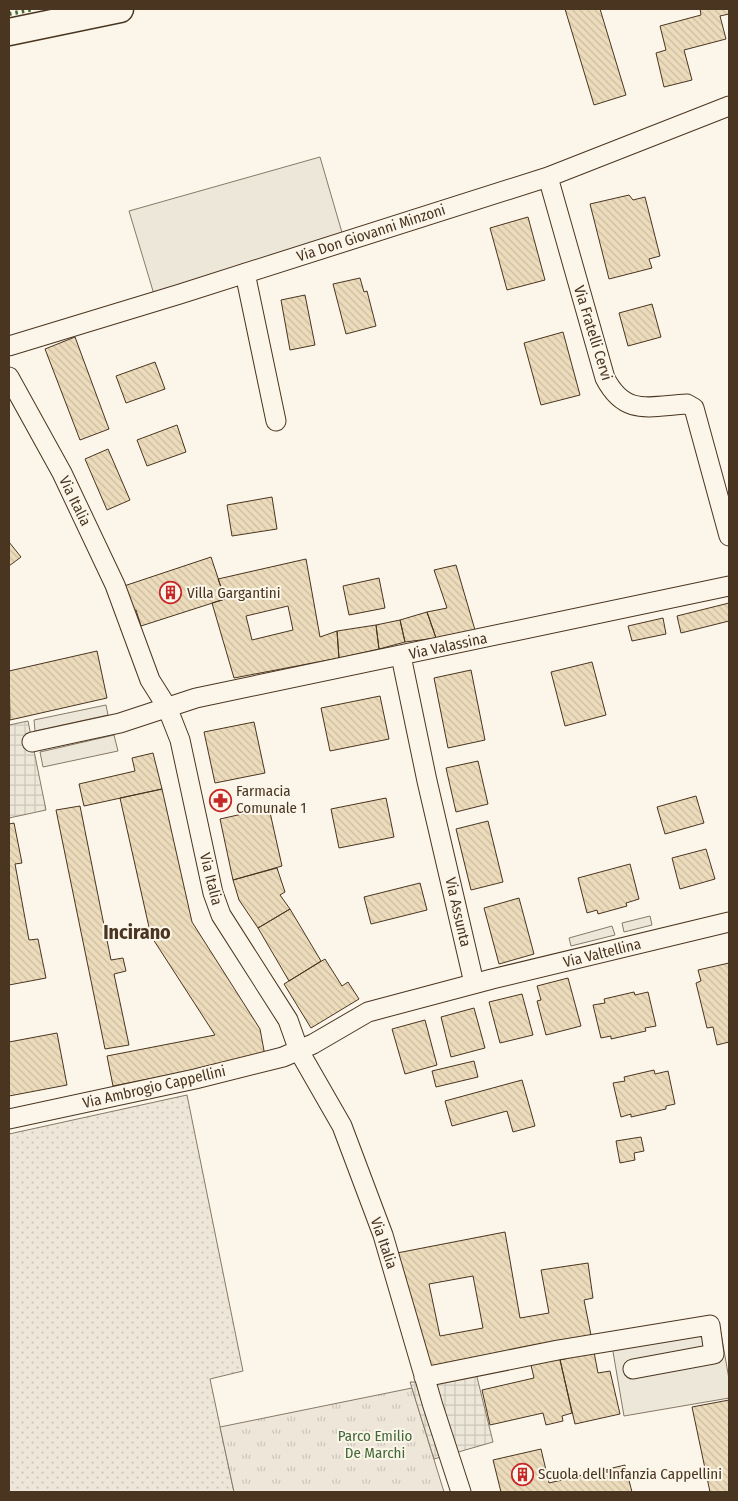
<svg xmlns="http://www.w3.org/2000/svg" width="738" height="1501" viewBox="0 0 738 1501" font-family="'Fira Sans Condensed',sans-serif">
<defs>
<pattern id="grass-dots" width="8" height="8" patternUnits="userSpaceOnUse" patternTransform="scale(1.25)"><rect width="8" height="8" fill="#ede6d9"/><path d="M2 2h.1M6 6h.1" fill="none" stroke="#cdc6ba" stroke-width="1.8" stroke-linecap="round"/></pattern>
<pattern id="park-tufts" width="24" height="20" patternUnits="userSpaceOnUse" patternTransform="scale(1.25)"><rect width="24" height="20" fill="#ede6d9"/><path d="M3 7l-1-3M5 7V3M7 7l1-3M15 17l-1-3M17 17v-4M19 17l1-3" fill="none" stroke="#cdc6ba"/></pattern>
<pattern id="plaza-grid" width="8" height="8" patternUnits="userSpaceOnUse" patternTransform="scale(1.25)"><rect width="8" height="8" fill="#ede7d9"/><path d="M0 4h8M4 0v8" fill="none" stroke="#cdc7ba"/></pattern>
<pattern id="building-back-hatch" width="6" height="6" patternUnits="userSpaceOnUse" patternTransform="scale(1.25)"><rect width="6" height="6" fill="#ecdcbc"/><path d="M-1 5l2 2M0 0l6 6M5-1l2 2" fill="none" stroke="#ccbda1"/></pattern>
</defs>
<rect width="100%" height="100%" fill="#fbf6e9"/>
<!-- grass -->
<path fill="url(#grass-dots)" stroke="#887966" d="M187 1095 243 1371 210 1379 234 1492H9V1134Z"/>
<!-- park -->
<path fill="url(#park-tufts)" stroke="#887966" d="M412 1388 444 1492H234L220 1427Z"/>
<!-- parking -->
<path fill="#ede7d9" stroke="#887966" d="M320 157 343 236 156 301 129 211Z
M106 705 108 715 35 731 34 720Z
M114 735 118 751 43 767 40 752Z
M650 916 652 925 624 932 622 923Z
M612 926 615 935 571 946 569 938Z
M719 1322 729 1379V1398L624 1416 611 1340Z"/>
<!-- plaza -->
<path fill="url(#plaza-grid)" stroke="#887966" d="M28 721 46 810 9 818V725Z
M476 1373 493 1442 434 1459 410 1382H426Z"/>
<!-- building -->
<path fill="url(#building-back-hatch)" stroke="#4a3520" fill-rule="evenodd" d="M565 9H600L626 95 594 105Z
M700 9H729V14L720 16 726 39 684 50 692 80 664 87 656 53 666 50 660 26 701 15Z
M629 195 633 200 645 197 660 256 649 259 652 268 609 279 590 204Z
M528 217 545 280 507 290 490 228Z
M360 278 364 292 367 291 376 326 346 334 333 284Z
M305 295 315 345 290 350 281 300Z
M652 304 661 337 628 346 619 313Z
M563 332 580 395 541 405 524 343Z
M75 337 109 429 80 440 45 349Z
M155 362 165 389 126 403 116 376Z
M177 425 186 452 147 466 137 440Z
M108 449 130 500 107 510 85 459Z
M272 497 277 529 232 536 227 505Z
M9 542 21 557 9 566Z
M211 557 225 599 141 626 136 610 126 612 118 588Z
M306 559 320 637 337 631 339 658 234 678 212 603 225 599 218 579ZM288 606 293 630 252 640 246 616Z
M456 565 475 630 436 638 427 612 447 608 434 570Z
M379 578 385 608 349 615 343 586Z
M729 603V621L681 633 677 616Z
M427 612 436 638 405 642 400 620Z
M663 618 666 634 632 641 628 626Z
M400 620 405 642 379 649 376 625Z
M376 625 379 649 339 658 337 631Z
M97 651 107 698 10 720 9 671Z
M592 662 606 715 565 726 551 672Z
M471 670 485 740 448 748 434 678Z
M380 696 389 739 330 751 321 708Z
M254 722 265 773 215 783 204 732Z
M153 753 162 789 84 806 79 784 135 771 132 758Z
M478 761 488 804 456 812 446 768Z
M162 789 192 922 260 1029 265 1056 113 1086 107 1056 215 1035 151 936 120 798Z
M696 796 704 823 665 834 657 807Z
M386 798 394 837 339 848 331 809Z
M80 806 111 960 123 958 126 971 114 974 129 1045 105 1049 56 810Z
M269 808 282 866 233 880 220 819Z
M488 821 503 882 471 890 456 829Z
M14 823 22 863 15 864 29 940 38 939 46 978 9 985V824Z
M706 849 715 879 680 889 672 858Z
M630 864 639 899 626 903 627 906 598 914 597 910 587 913 578 878Z
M277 868 285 892 280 895 290 909 258 928 239 900 233 880Z
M420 883 427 910 371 924 364 897Z
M519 898 534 954 499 964 484 908Z
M290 909 321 961 289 981 258 928Z
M325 959 342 986 348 982 359 999 311 1028 284 984Z
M729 963V1042L717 1045 713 1027 707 1028 696 983 701 981 698 970Z
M568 978 581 1026 546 1035 537 1001 541 1000 537 986Z
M634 992 635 995 648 992 656 1026 645 1028 646 1031 611 1039V1036L601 1038 593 1005 605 1003 604 999Z
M522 994 533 1035 500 1043 489 1002Z
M474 1008 485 1048 451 1057 441 1017Z
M425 1020 437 1065 405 1074 392 1029Z
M57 1033 67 1085 9 1096V1042Z
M474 1061 478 1077 436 1087 432 1071Z
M654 1070 655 1074 668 1071 675 1104 666 1106V1109L631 1117V1114L621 1117 613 1083 625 1081 624 1077Z
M522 1080 535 1126 513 1132 507 1111 452 1126 445 1101Z
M641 1137 644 1151 634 1153 635 1160 620 1163 616 1141Z
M505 1232 520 1318 549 1313 541 1270 588 1263 593 1298 584 1300 591 1335 432 1370 397 1253ZM473 1276 483 1328 440 1336 429 1284Z
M593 1347 598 1373 610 1371 620 1414 575 1424 560 1360 569 1358 567 1352Z
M559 1355 572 1413 562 1416 563 1421 546 1425 543 1413 490 1425 482 1390 534 1378 530 1361Z
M729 1400V1492H710L692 1407Z
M541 1449 549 1483 625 1465 632 1492H501L493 1460Z"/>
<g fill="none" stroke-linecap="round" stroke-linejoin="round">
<defs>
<path id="street" d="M548 177 605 378C625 417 650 406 687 404L694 408 729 536
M245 273 276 421
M9 346 180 294 548 177 729 106
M9 377 62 473 115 585 150 680 167 707 180 740 213 893 221 915 288 1020 299 1051 342 1126 383 1235 433 1406 461 1492
M401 656 427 781 474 983
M32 742 120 723 196 698 729 586
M9 1119 195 1079 283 1057 313 1044 368 1012 492 979 729 922
M424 1377 558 1350 710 1325 714 1354 633 1369"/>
<path id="secondary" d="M9 32 120 9"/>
</defs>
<!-- street casing -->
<use href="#street" stroke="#4a3520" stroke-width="21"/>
<!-- secondary casing -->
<use href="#secondary" stroke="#4a3520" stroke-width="29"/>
<!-- street -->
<use href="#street" stroke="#fbf6e9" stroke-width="19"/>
<!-- secondary -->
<use href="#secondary" stroke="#fbf6e9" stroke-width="26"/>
<!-- hedge -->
<path stroke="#436837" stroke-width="4" stroke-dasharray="2.5 4" stroke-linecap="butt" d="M9 14 34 9"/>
</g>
<!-- icons -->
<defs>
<symbol id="building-ring" viewBox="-11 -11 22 22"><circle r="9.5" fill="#fbf6e9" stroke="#c62828" stroke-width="1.5"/><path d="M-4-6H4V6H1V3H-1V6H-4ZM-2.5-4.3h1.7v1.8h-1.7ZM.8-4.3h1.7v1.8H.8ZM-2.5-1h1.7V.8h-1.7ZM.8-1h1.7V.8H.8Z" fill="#c62828"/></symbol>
<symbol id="pharmacy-ring" viewBox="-11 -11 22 22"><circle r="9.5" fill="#fbf6e9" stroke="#c62828" stroke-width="1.5"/><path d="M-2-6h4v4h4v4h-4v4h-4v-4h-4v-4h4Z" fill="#c62828"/></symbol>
</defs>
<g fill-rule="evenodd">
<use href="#building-ring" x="158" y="580" width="25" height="25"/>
<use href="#pharmacy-ring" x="208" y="788" width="25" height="25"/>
<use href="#building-ring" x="510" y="1462" width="25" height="25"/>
</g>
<g text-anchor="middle" stroke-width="4" stroke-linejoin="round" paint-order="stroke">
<!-- street labels -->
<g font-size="15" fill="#4a3520" stroke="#fbf6e9">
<text transform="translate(371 233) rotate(-18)" y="5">Via Don Giovanni Minzoni</text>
<text transform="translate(593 333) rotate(73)" y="5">Via Fratelli Cervi</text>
<text transform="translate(75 501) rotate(64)" y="5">Via Italia</text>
<text transform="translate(448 646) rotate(-12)" y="5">Via Valassina</text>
<text transform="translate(211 879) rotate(76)" y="5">Via Italia</text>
<text transform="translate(458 912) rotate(77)" y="5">Via Assunta</text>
<text transform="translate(602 953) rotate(-14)" y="5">Via Valtellina</text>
<text transform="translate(154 1087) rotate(-13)" y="5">Via Ambrogio Cappellini</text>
<text transform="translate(384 1243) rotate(71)" y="5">Via Italia</text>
</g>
<!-- poi labels -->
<g font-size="15" fill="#4a3520" stroke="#fbf6e9" text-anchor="start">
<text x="187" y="598">Villa Gargantini</text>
<text x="236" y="796">Farmacia<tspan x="236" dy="17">Comunale 1</tspan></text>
<text x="538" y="1479">Scuola dell'Infanzia Cappellini</text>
</g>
<!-- park labels -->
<g font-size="15" fill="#436837" stroke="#fbf6e9">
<text x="375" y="1441">Parco Emilio<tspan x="375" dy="17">De Marchi</tspan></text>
</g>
<!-- district labels -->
<g font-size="20" font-weight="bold" fill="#4a3520" stroke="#fbf6e9">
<text x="137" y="939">Incirano</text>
</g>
</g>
<!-- border -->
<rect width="738" height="1501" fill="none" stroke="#4a3520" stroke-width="20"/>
</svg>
